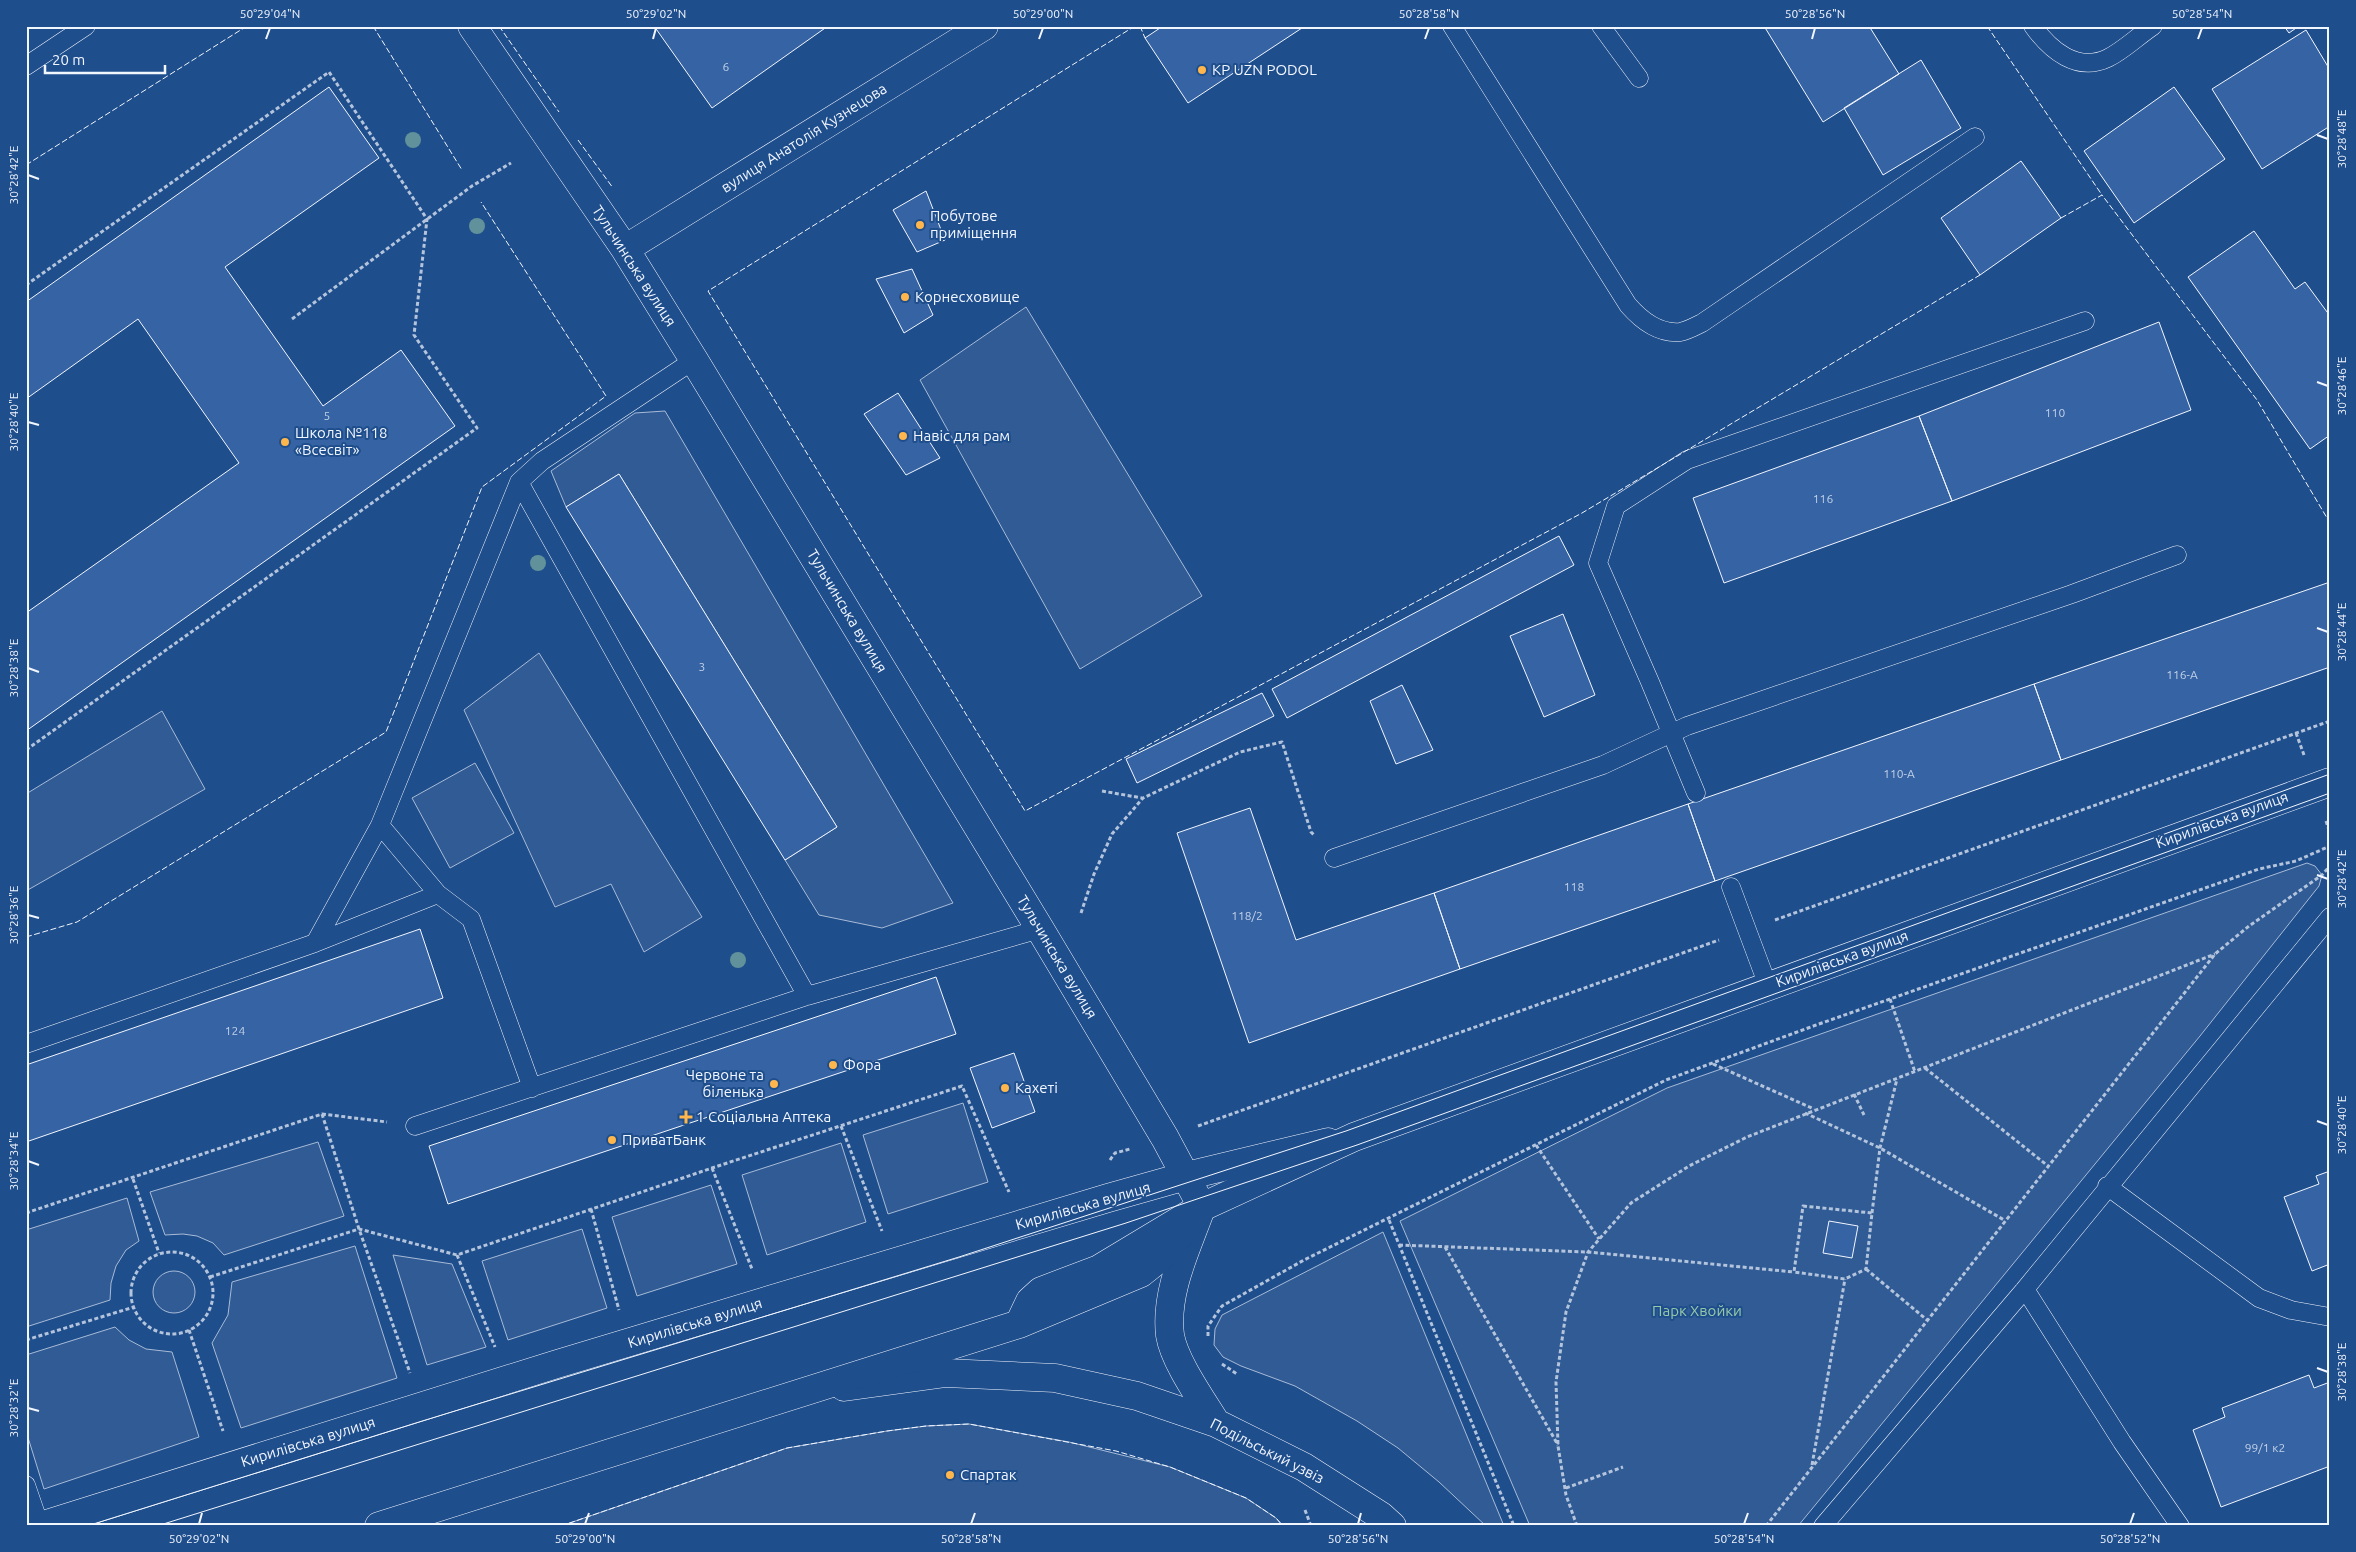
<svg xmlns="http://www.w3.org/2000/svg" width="2356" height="1552" viewBox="0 0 2356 1552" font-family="Ubuntu,sans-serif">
<rect width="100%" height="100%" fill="#1f4e8c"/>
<!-- built -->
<path fill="#305b95" stroke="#a8bbd7" d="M1026 307 1202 596 1080 669 920 380Z
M665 411 953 903 882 928 819 915 785 860 837 827 619 474 566 507 551 471 635 413Z
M539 653 702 917 644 952 611 884 555 907 464 710Z
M162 711 205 789 26 891V794Z
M475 763 514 833 450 868 412 798Z
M2307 863 2315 866 2322 875 2319 886 2200 1036 1798 1526H1530L1400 1221 1667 1088Z
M963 1103 988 1182 888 1214 863 1135Z
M318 1142 344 1216 224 1255 213 1243 197 1236 183 1234 165 1235 150 1192Z
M841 1143 866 1222 767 1255 742 1175Z
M711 1185 737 1264 637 1296 612 1217Z
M127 1198 139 1241 126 1250 116 1266 111 1283 110 1300 26 1327V1230Z
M582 1229 607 1308 508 1340 482 1261Z
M1383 1232 1504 1526H1486L1439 1482 1398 1448 1357 1421 1295 1386 1241 1366 1223 1357 1214 1345 1215 1329 1222 1315Z
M355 1246 397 1378 241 1428 212 1343 228 1315 232 1282Z
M393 1255 452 1264 486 1347 427 1365Z
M153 1292a21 21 0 1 1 42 0a21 21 0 1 1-42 0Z
M115 1327 129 1340 146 1349 172 1352 199 1437 44 1489 26 1431V1355Z
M969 1424 1069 1442 1170 1467 1246 1498 1276 1518 1283 1526H561L787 1448 887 1431 926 1426Z"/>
<!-- building -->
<path fill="#3563a3" stroke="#f2f6ff" d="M654 26H828L712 108Z
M1163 26H1305L1188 103 1145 38Z
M1764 26H1869L1899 74 1823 122Z
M2284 26H2299L2289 33Z
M2306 30 2330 70V126L2262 169 2212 89Z
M1921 60 1961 128 1883 175 1844 108Z
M329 87 379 158 225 267 323 406 401 350 455 426 26 731V613L239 463 138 319 26 399V302Z
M2174 87 2225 159 2134 223 2084 151Z
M2021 161 2061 218 1980 275 1941 218Z
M926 191 945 240 917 252 893 210Z
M2254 231 2295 289 2305 282 2330 316V435L2310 449 2188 277Z
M912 269 933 315 904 333 876 279Z
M2159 322 2191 410 1952 501 1919 416Z
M898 393 940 458 906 475 864 414Z
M1919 416 1952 501 1724 583 1693 498Z
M619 474 837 827 785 860 566 507Z
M1559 536 1574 565 1287 718 1272 689Z
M2330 582V667L2061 760 2034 684Z
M1563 614 1595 695 1544 717 1510 636Z
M2034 684 2061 760 1715 881 1688 804Z
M1402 685 1433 750 1396 764 1370 701Z
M1262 693 1274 716 1137 783 1126 759Z
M1688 804 1715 881 1460 969 1434 893Z
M1250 808 1296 940 1434 893 1460 969 1249 1043 1177 833Z
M420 929 443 998 26 1142V1065Z
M936 977 956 1034 448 1204 429 1146Z
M1014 1053 1035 1112 992 1128 970 1068Z
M2330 1171V1264L2312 1271 2284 1197 2319 1184 2316 1176Z
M1829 1221 1858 1226 1852 1258 1823 1253Z
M2309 1375 2314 1388 2330 1382V1466L2221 1507 2193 1430 2225 1417 2222 1408Z"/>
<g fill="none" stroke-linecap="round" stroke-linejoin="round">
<defs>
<path id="service" d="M1452 26 1628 305C1641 320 1658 334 1680 332 1687 331 1696 326 1702 323L1975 137
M1601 26 1639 78
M2033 26C2050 50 2077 73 2108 58 2124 50 2138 36 2153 26
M26 66 86 26
M519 482 807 996
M1696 793 1650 682 1598 563 1616 506 1687 460 2085 321
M380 825 438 894
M1334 858 1603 765 1687 726 2072 594 2177 555
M1731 887 1768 986
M315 943 380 825 519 482 542 461 694 360
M26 1044 315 943 438 894 471 919 532 1088
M415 1126 807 996 1040 929
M2107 1186 2259 1298 2291 1310 2330 1317
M2025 1289 2122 1442 2180 1526
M26 1485 40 1526
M1823 1526 2025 1289 2330 917"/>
<path id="minor" d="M472 26 625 249 694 360 1040 929 1165 1138 1202 1207
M625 249 984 26
M40 1526 557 1364 1108 1198 1186 1176 1328 1142"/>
<path id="tertiary" d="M1199 1214C1185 1252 1165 1293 1170 1335 1174 1361 1202 1400 1216 1423
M844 1387 946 1373 1055 1378 1137 1396 1216 1423 1304 1467 1381 1516 1392 1526"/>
<path id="secondary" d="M1019 1324 1030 1301 1041 1291 1099 1269 1202 1207 1354 1137 2330 782
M379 1526 1019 1324 1141 1273 1161 1257 1194 1218"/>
</defs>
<!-- service casing -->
<use href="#service" stroke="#f2f6ff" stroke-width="19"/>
<!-- minor casing -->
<use href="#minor" stroke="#f2f6ff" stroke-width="29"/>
<!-- tertiary casing -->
<use href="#tertiary" stroke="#f2f6ff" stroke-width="29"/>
<!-- secondary casing -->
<use href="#secondary" stroke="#f2f6ff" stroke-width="29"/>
<!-- path -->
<path stroke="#b3c4dc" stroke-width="3" stroke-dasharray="4 2.5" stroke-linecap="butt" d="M26 285 329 72 427 219 414 335 477 428 26 750
M292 319 472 186 511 163
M2296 733 2304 755
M1102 791 1142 798
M2326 821 2330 833
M1081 913 1094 874 1112 834 1143 798 1240 752 1282 742 1311 832 1315 836
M1775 920 2330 721
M1890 999 1915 1072
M1713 1064 1814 1109
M1925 1068 2048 1166
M1854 1094 1864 1115
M1805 1113 1880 1148 2004 1220
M322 1114 359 1229 410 1373
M841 1126 882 1231
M1198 1126 1719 940
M1536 1145 1599 1239
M1110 1160 1115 1153 1130 1149
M712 1168 752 1269
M133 1179 159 1253
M1803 1206 1872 1213 1866 1269 1845 1279 1794 1272Z
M591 1209 619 1310
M26 1213 322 1114 387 1122
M1872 1213 1880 1148 1897 1079
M1389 1220 1514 1526
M1399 1245 1588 1252 1794 1272
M1445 1247 1558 1445
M131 1293a41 41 0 1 1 82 0a41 41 0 1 1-82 0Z
M457 1255 495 1347
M1866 1269 1927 1320
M210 1277 359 1229 457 1255 712 1168 962 1086 1009 1192
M189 1330 223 1431
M1208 1336V1326L1222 1306 1304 1260 1666 1080 1819 1024 2259 869 2296 861 2330 846
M26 1340 134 1307
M1222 1364 1237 1374
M1812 1465 1845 1279
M1566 1488 1623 1467
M1305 1510 1311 1526
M1577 1526 1566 1495 1558 1446 1556 1382 1566 1312 1588 1252 1631 1203 1689 1166 1747 1137 2215 954
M1766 1526 2215 954 2249 926 2322 875 2330 866"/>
<!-- service -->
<use href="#service" stroke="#1f4e8c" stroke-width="18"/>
<!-- minor -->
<use href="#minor" stroke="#1f4e8c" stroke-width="28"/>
<!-- tertiary -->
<use href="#tertiary" stroke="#1f4e8c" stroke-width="28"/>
<!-- secondary -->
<use href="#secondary" stroke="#1f4e8c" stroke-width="28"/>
<!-- tram -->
<path stroke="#f2f6ff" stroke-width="1" d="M87 1526 419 1422 959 1257 1346 1131 2330 774
M157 1526 1126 1223 1357 1145 2330 793"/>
<!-- fence -->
<path stroke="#f2f6ff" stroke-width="1" stroke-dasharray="6 2.5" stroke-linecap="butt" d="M373 26 462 170
M499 26 559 112
M1135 26 708 291 1025 811 1582 513 1980 275
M1140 26 1145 38
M1987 26 2102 195
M578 140 613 188
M26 165 247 26
M2061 218 2102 195 2257 400 2330 523
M26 937 77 922 386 732 482 487 606 396 481 202
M561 1526 787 1448 887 1431 926 1426 969 1424 1116 1451 1170 1467 1246 1498 1276 1518 1283 1526"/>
</g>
<!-- trees -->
<g fill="#61919a">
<circle cx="413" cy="140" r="8"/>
<circle cx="477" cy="226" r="8"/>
<circle cx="538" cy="563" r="8"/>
<circle cx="738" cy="960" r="8"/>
</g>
<!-- ticks -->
<path fill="none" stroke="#f2f6ff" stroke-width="2" d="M266 39 270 28M653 39 656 28M1039 39 1043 28M1425 39 1429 28M1812 39 1815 28M2198 39 2202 28M2317 135 2328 139M28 175 39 179M2317 382 2328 386M28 422 39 425M2317 628 2328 632M28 668 39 672M2317 875 2328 879M28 915 39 918M2317 1121 2328 1125M28 1161 39 1165M2317 1368 2328 1372M28 1408 39 1411M199 1524 202 1513M585 1524 589 1513M971 1524 975 1513M1358 1524 1361 1513M1744 1524 1748 1513M2130 1524 2134 1513"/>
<!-- markers -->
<g fill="#ffb74d" stroke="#1f4e8c" stroke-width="2">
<circle cx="1202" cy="70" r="5"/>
<circle cx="920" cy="225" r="5"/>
<circle cx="905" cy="297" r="5"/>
<circle cx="903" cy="436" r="5"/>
<circle cx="285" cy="442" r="5"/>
<circle cx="833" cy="1065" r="5"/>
<circle cx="774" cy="1084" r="5"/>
<circle cx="1005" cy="1088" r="5"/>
<path d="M683.5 1109.5h5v5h5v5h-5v5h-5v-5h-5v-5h5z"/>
<circle cx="612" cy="1140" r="5"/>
<circle cx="950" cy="1475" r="5"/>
</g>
<g text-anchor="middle" stroke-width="4" stroke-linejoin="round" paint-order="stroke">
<!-- number labels -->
<g font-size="12" fill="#c3d1e8">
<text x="726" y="71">6</text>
<text x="2055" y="417">110</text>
<text x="327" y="420">5</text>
<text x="1823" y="503">116</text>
<text x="702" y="671">3</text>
<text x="2182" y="679">116-А</text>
<text x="1899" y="778">110-А</text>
<text x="1574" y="891">118</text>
<text x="1247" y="920">118/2</text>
<text x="235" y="1035">124</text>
<text x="2265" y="1452">99/1 к2</text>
</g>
<!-- poi labels -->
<g font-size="15" fill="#f2f6ff" stroke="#1f4e8c" text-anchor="start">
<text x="1212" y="75">KP UZN PODOL</text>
<text x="930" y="221">Побутове<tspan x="930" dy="17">приміщення</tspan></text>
<text x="915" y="302">Корнесховище</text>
<text x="295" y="438">Школа №118<tspan x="295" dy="17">«Всесвіт»</tspan></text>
<text x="913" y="441">Навіс для рам</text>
<text x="843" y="1070">Фора</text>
<text x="764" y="1080" text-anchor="end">Червоне та<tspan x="764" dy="17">біленька</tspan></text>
<text x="1015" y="1093">Кахеті</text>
<text x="696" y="1122">1 Соціальна Аптека</text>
<text x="622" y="1145">ПриватБанк</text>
<text x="960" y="1480">Спартак</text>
</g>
<!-- street labels -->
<g font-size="15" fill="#f2f6ff" stroke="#1f4e8c">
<text transform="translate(804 138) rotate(-32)" y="5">вулиця Анатолія Кузнецова</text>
<text transform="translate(634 266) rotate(57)" y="5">Тульчинська вулиця</text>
<text transform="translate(847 611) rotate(59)" y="5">Тульчинська вулиця</text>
<text transform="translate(2222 820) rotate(-20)" y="5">Кирилівська вулиця</text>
<text transform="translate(1057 957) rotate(59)" y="5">Тульчинська вулиця</text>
<text transform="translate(1842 959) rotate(-20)" y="5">Кирилівська вулиця</text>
<text transform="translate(1083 1206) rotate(-16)" y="5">Кирилівська вулиця</text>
<text transform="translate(695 1323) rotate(-17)" y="5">Кирилівська вулиця</text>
<text transform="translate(308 1442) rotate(-17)" y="5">Кирилівська вулиця</text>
<text transform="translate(1267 1451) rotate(27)" y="5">Подільський узвіз</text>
</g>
<!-- park labels -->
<g font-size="15" fill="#97c8a6" stroke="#1f4e8c">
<text x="1697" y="1316">Парк Хвойки</text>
</g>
</g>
<!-- border -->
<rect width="2356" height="1552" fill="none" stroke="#1f4e8c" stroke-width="55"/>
<!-- scale -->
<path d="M45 65v8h120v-8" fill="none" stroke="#f2f6ff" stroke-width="2.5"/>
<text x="52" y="65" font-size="15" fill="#f2f6ff" stroke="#1f4e8c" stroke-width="4" paint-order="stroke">20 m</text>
<rect x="28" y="28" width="2300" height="1496" fill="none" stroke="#f2f6ff" stroke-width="2"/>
<g font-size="12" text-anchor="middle" fill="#f2f6ff">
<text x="270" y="18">50°29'04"N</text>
<text x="656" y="18">50°29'02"N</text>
<text x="1043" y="18">50°29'00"N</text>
<text x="1429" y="18">50°28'58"N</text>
<text x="1815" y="18">50°28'56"N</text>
<text x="2202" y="18">50°28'54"N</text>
<text transform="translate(2342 139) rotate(-90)" y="4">30°28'48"E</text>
<text transform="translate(14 175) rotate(-90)" y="4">30°28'42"E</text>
<text transform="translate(2342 386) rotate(-90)" y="4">30°28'46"E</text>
<text transform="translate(14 422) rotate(-90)" y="4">30°28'40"E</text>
<text transform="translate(2342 632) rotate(-90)" y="4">30°28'44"E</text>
<text transform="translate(14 668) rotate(-90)" y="4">30°28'38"E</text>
<text transform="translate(2342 879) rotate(-90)" y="4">30°28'42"E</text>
<text transform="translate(14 915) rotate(-90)" y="4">30°28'36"E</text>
<text transform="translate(2342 1125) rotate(-90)" y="4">30°28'40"E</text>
<text transform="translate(14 1161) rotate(-90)" y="4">30°28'34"E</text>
<text transform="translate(2342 1372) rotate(-90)" y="4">30°28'38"E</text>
<text transform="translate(14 1408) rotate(-90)" y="4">30°28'32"E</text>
<text x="199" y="1543">50°29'02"N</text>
<text x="585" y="1543">50°29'00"N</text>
<text x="971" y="1543">50°28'58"N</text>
<text x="1358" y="1543">50°28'56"N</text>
<text x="1744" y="1543">50°28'54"N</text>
<text x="2130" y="1543">50°28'52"N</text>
</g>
</svg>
